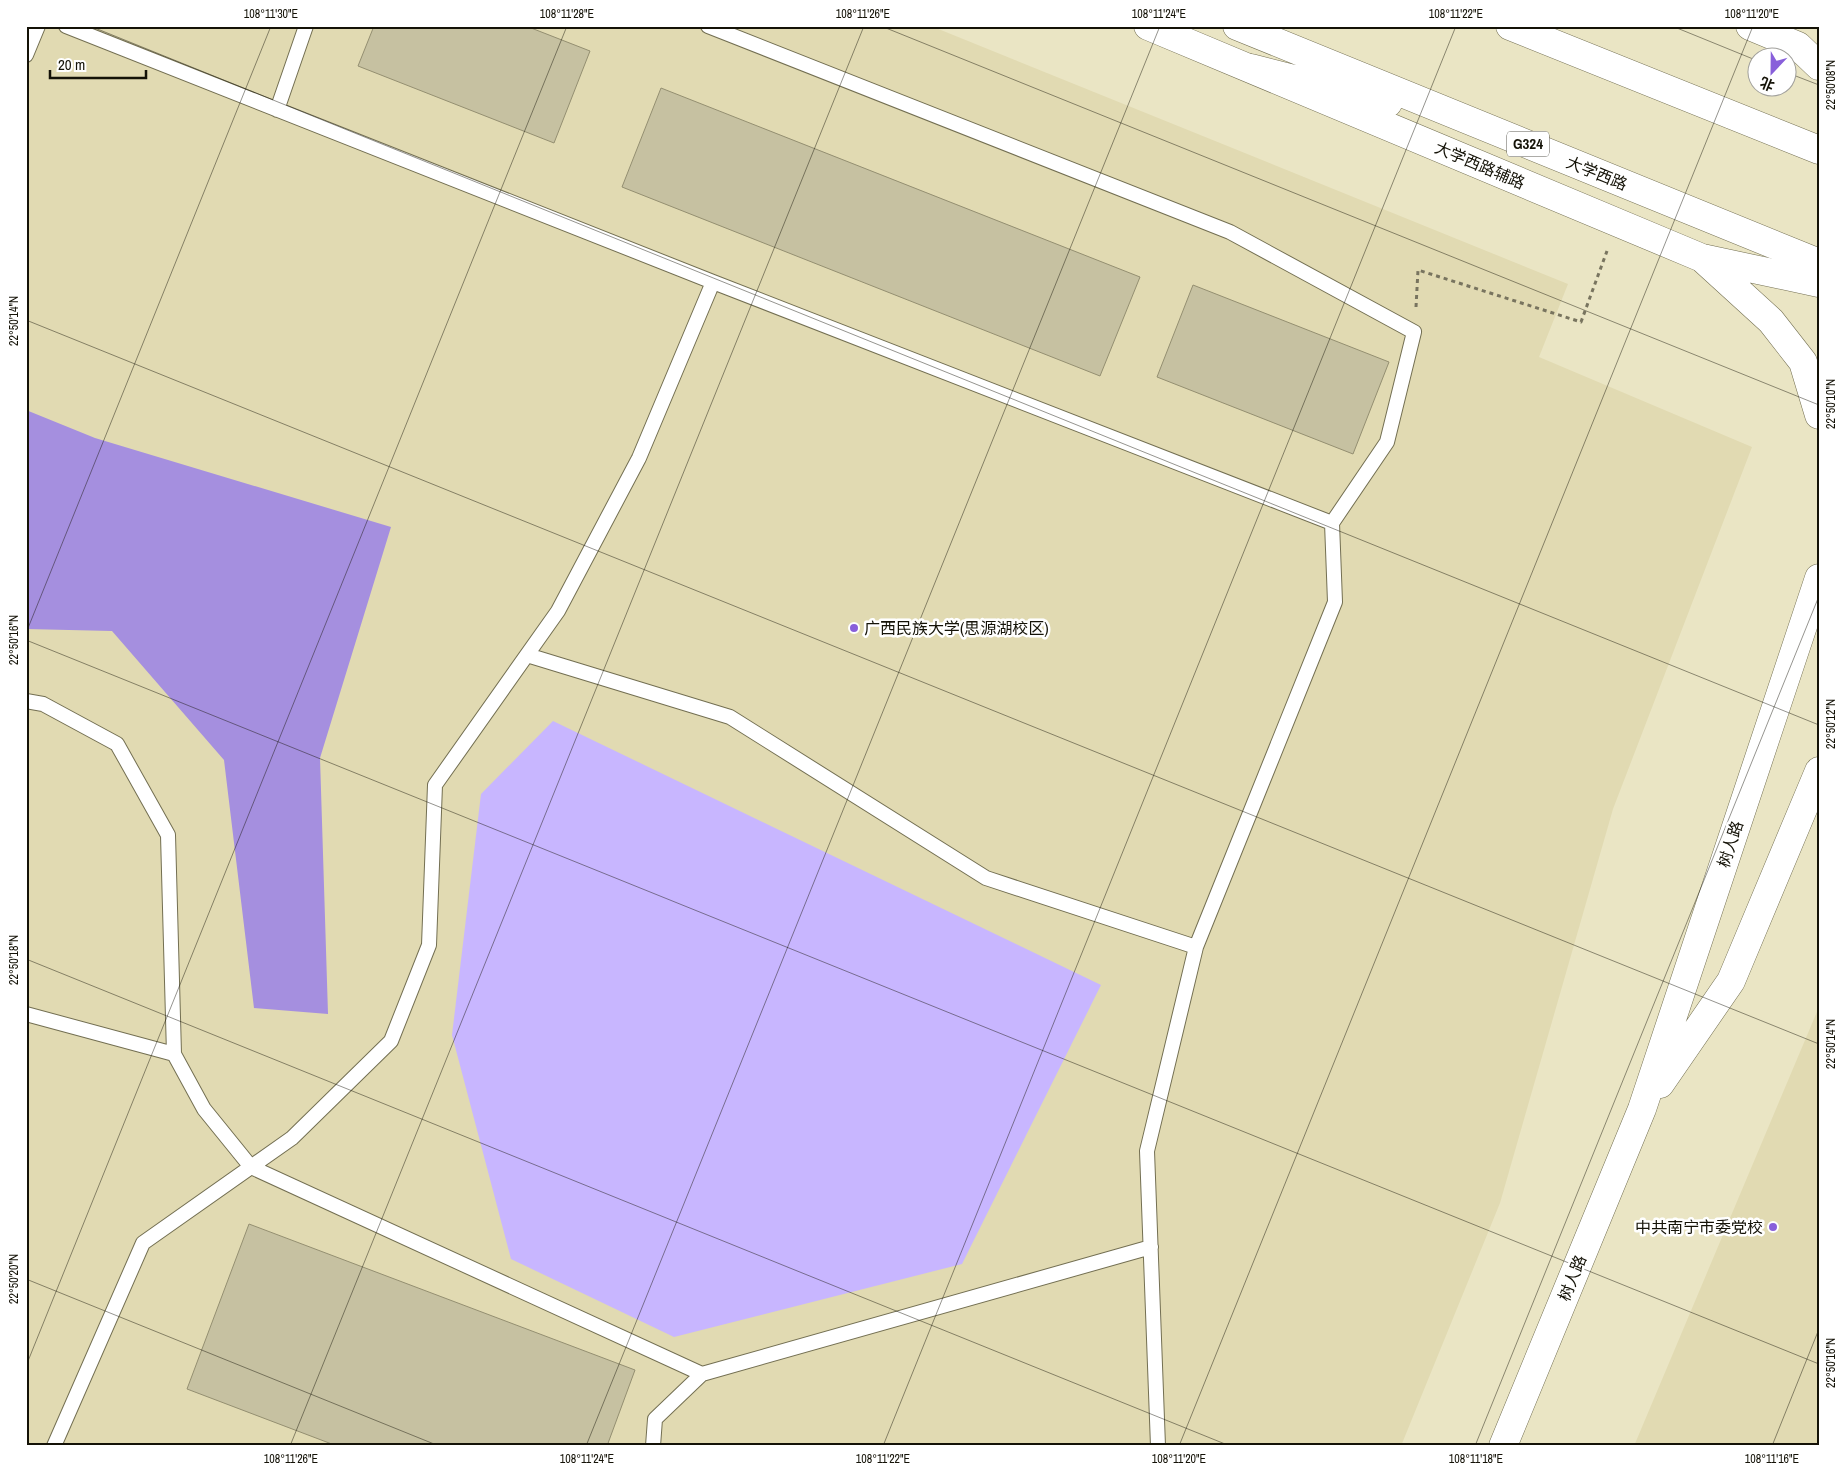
<svg xmlns="http://www.w3.org/2000/svg" width="1845" height="1472" viewBox="0 0 1845 1472" font-family="'Archivo Narrow','Noto Sans SC',sans-serif">
<rect width="100%" height="100%" fill="#eae5c4"/>
<!-- built -->
<path fill="#e1dab2" d="M26 26H931L1568 284 1539 357 1752 447 1613 809 1500 1203 1401 1446H26Z
M1819 1007V1446H1634Z"/>
<!-- green -->
<path fill="#c8b6ff" d="M553 721 1101 985 962 1264 674 1337 511 1259 452 1035 481 794Z"/>
<!-- water -->
<path fill="#a58fdf" d="M26 410 95 438 391 527 320 758 328 1014 254 1008 224 760 112 631 26 629Z"/>
<!-- building -->
<path fill="#c6c1a1" stroke="#948f71" d="M374 26H526L590 51 554 143 358 66Z
M661 88 1140 277 1100 376 622 187Z
M1193 285 1389 362 1353 454 1157 377Z
M249 1224 635 1370 607 1446H337L187 1389Z"/>
<g fill="none" stroke-linecap="round" stroke-linejoin="round">
<defs>
<path id="service" d="M66 26 713 282 1332 523 1335 602 1196 947 1147 1151 1158 1446
M708 26 1230 232 1414 332 1387 442 1332 523
M26 55 38 26
M277 110 306 26
M527 655 730 717 986 878 1196 947
M26 701 43 704 117 744 168 835 174 1054 204 1109 251 1167 702 1374
M26 1014 174 1054
M54 1446 143 1243 292 1138 391 1041 429 945 435 785 558 611 639 458 713 282
M653 1446 655 1419 702 1374 1151 1247"/>
<path id="tertiary" d="M1148 26 1702 258 1819 283
M1750 26 1798 46 1819 66
M1703 259 1771 321 1803 362 1819 415
M1660 1084 1731 981 1819 771
M1503 1446 1642 1109 1819 578"/>
<path id="primary" d="M1237 26 1819 263
M1510 26 1819 150
M1251 68 1388 103"/>
</defs>
<!-- service casing -->
<use href="#service" stroke="#736f52" stroke-width="16"/>
<!-- tertiary casing -->
<use href="#tertiary" stroke="#736f52" stroke-width="29"/>
<!-- primary casing -->
<use href="#primary" stroke="#736f52" stroke-width="29"/>
<!-- path -->
<path stroke="#78745f" stroke-width="3" stroke-dasharray="4 4" stroke-linecap="butt" d="M1416 307 1418 270 1581 322 1607 251"/>
<!-- service -->
<use href="#service" stroke="#fff" stroke-width="14"/>
<!-- tertiary -->
<use href="#tertiary" stroke="#fff" stroke-width="28"/>
<!-- primary -->
<use href="#primary" stroke="#fff" stroke-width="28"/>
</g>
<!-- ticks -->
<path fill="none" stroke="#141207" stroke-width="1" stroke-opacity="0.45" d="M90 26 1819 725M881 26 1819 405M1672 26 1758 61M1788 73 1819 85M26 320 1819 1044M26 633 271 26M26 640 1819 1364M26 959 1230 1446M26 1279 439 1446M26 1366 567 26M290 1446 864 26M586 1446 1160 26M883 1446 1456 26M1179 1446 1753 26M1475 1446 1819 596M1772 1446 1819 1329"/>
<!-- markers -->
<g fill="#885fda" stroke="#fff" stroke-width="2">
<circle cx="854" cy="628" r="5"/>
<circle cx="1773" cy="1227" r="5"/>
</g>
<g text-anchor="middle" stroke-width="5" stroke-linejoin="round" paint-order="stroke">
<!-- shield labels -->
<rect fill="#fff" stroke="#5a5951" stroke-width="1" x="1507" y="131.5" width="42" height="25" rx="4"/>
<g font-size="15" font-weight="bold" fill="#141207">
<text x="1528" y="149">G324</text>
</g>
<!-- street labels -->
<g font-size="16" fill="#141207" stroke="#fff">
<text transform="translate(1480 165) rotate(23)" y="6">大学西路辅路</text>
<text transform="translate(1597 173) rotate(22)" y="6">大学西路</text>
<text transform="translate(1730 844) rotate(-72)" y="6">树人路</text>
<text transform="translate(1572 1278) rotate(-68)" y="6">树人路</text>
</g>
<!-- poi labels -->
<g font-size="16" fill="#141207" stroke="#fff" text-anchor="start">
<text x="864" y="634">广西民族大学(思源湖校区)</text>
<text x="1763" y="1233" text-anchor="end">中共南宁市委党校</text>
</g>
</g>
<!-- border -->
<rect width="1845" height="1472" fill="none" stroke="#ffffff" stroke-width="55"/>
<!-- north arrow -->
<g transform="translate(1772 72) rotate(202)"><circle r="24" fill="#ffffff" stroke="#a1a09c"/>
<path d="M0-4L9 19L0 12L-9 19Z" fill="#885fda"/>
<text y="-8" font-size="14" font-weight="bold" text-anchor="middle" fill="#141207">北</text>
</g>
<!-- scale -->
<path d="M50 70v8h96v-8" fill="none" stroke="#141207" stroke-width="2.5"/>
<text x="58" y="70" font-size="15" fill="#141207" stroke="#ffffff" stroke-width="4" paint-order="stroke">20 m</text>
<rect x="28" y="28" width="1790" height="1416" fill="none" stroke="#141207" stroke-width="2"/>
<g font-size="12" text-anchor="middle" fill="#141207">
<text x="271" y="18">108°11'30"E</text>
<text x="567" y="18">108°11'28"E</text>
<text x="863" y="18">108°11'26"E</text>
<text x="1159" y="18">108°11'24"E</text>
<text x="1456" y="18">108°11'22"E</text>
<text x="1752" y="18">108°11'20"E</text>
<text transform="translate(1831 85) rotate(-90)" y="4">22°50'08"N</text>
<text transform="translate(14 321) rotate(-90)" y="4">22°50'14"N</text>
<text transform="translate(1831 404) rotate(-90)" y="4">22°50'10"N</text>
<text transform="translate(14 640) rotate(-90)" y="4">22°50'16"N</text>
<text transform="translate(1831 724) rotate(-90)" y="4">22°50'12"N</text>
<text transform="translate(14 960) rotate(-90)" y="4">22°50'18"N</text>
<text transform="translate(1831 1044) rotate(-90)" y="4">22°50'14"N</text>
<text transform="translate(14 1279) rotate(-90)" y="4">22°50'20"N</text>
<text transform="translate(1831 1363) rotate(-90)" y="4">22°50'16"N</text>
<text x="291" y="1463">108°11'26"E</text>
<text x="587" y="1463">108°11'24"E</text>
<text x="883" y="1463">108°11'22"E</text>
<text x="1179" y="1463">108°11'20"E</text>
<text x="1476" y="1463">108°11'18"E</text>
<text x="1772" y="1463">108°11'16"E</text>
</g>
</svg>
